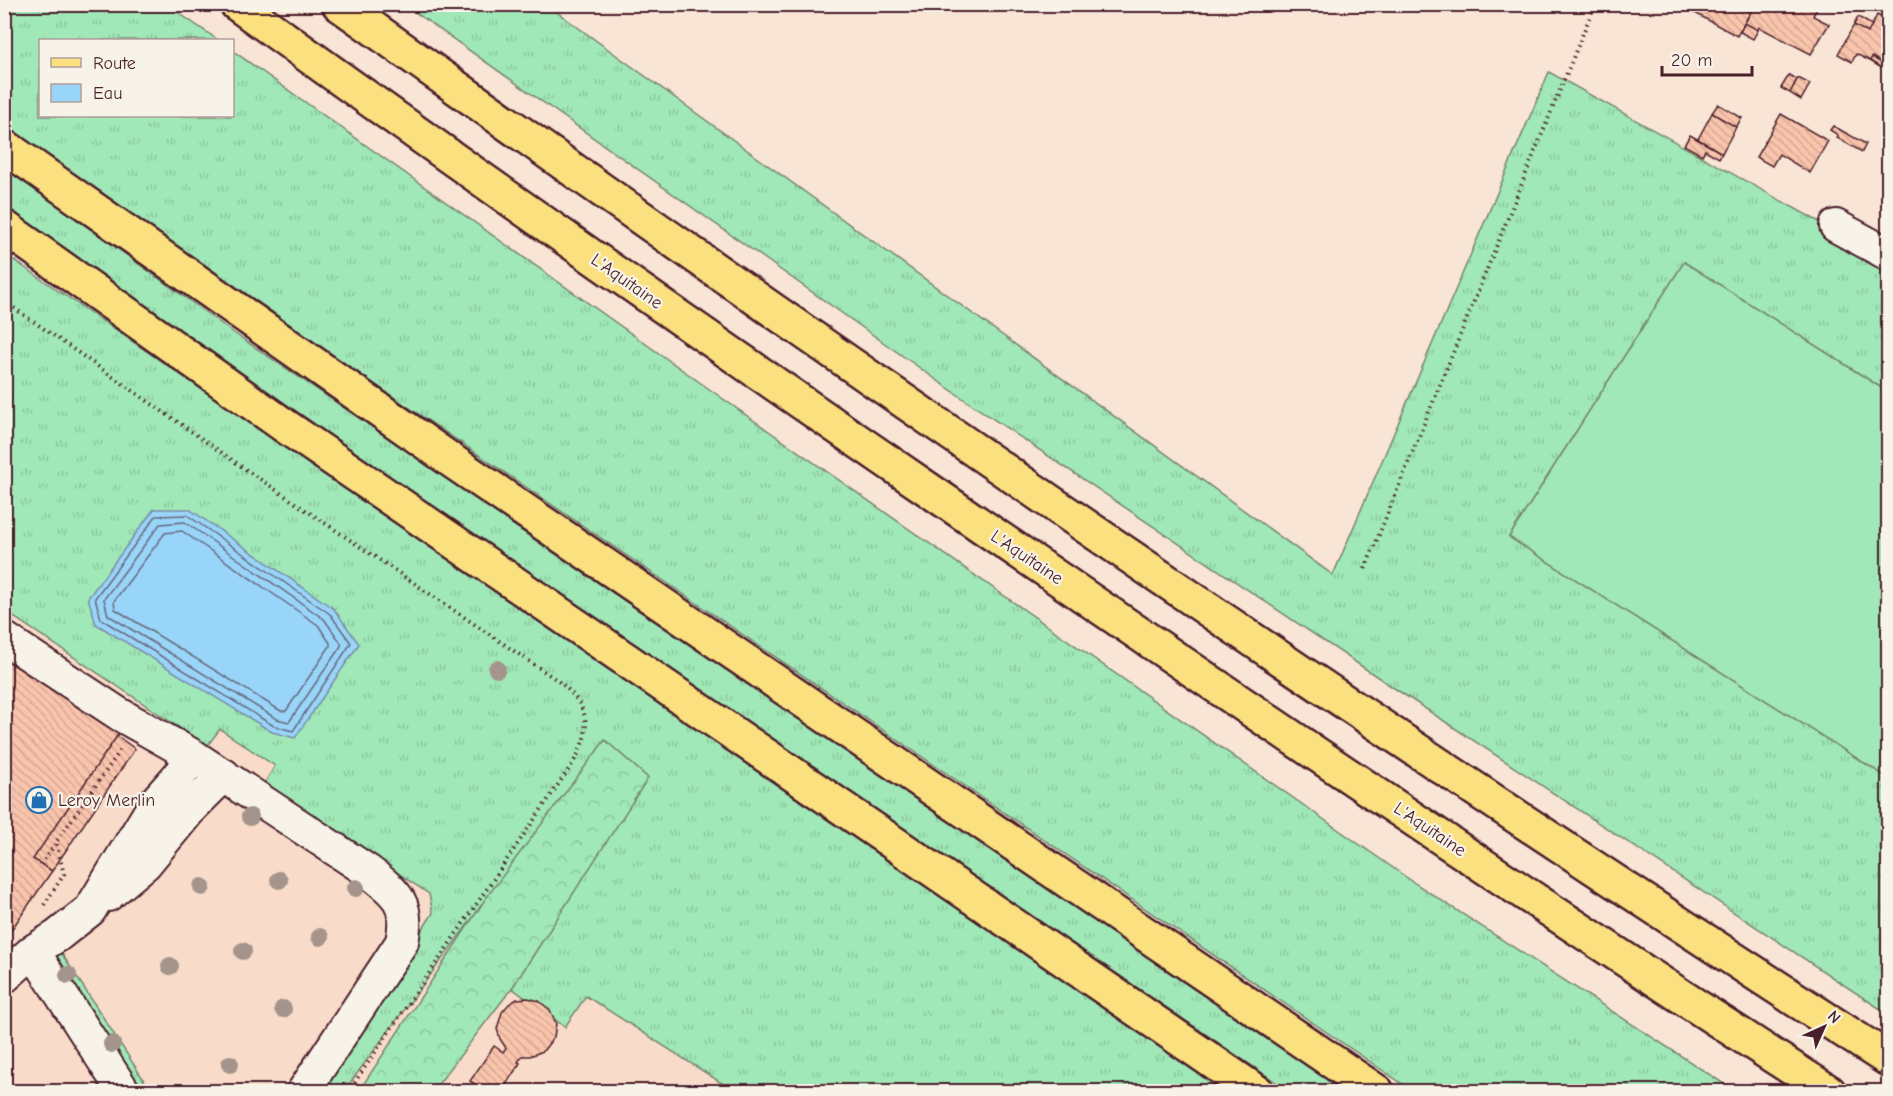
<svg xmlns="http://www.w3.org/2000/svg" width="1893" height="1096" viewBox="0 0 1893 1096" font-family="'Comic Neue',sans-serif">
<defs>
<pattern id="grass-tufts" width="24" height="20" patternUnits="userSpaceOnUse" patternTransform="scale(1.5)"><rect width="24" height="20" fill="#a0e8b7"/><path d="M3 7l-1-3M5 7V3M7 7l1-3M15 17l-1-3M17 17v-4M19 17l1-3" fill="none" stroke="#8bc79e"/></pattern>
<pattern id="forest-crowns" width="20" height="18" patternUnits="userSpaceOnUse" patternTransform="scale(1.5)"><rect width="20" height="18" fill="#a0e8b7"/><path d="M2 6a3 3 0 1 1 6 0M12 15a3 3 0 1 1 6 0" fill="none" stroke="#8bc79e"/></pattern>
<pattern id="building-back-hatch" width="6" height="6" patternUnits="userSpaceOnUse" patternTransform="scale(1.5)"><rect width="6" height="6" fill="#f9c4ac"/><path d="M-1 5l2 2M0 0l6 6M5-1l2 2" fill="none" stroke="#d7a894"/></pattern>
</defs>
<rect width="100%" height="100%" fill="#f8e5d6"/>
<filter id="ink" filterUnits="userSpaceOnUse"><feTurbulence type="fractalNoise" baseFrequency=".0167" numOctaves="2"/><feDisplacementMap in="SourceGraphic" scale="12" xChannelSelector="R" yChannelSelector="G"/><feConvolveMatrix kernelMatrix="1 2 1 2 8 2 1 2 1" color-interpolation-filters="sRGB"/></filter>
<g filter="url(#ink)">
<!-- built -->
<path fill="#f8dbc9" d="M4 380 560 766 1074 1091H5Z"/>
<!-- grass -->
<path fill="url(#grass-tufts)" stroke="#758471" stroke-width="1.5" d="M5 4 167 5 218 40H40V116H232L233 51 736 408 1416 884 1735 1091H1413L354 370 5 125Z
M405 5H547L1333 575 1549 72 1888 260V392L1684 262 1509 537 1888 778V1014L1388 684 968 402Z
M5 167 234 333 1348 1091H1289L485 544 5 206Z
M5 254 841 829 1227 1091H734L586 996 565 1027 512 988 647 778 605 740 344 1091H317L433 913 429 894 264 784 275 766 220 729 207 746 5 611Z
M60 951 151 1091H133L48 958Z"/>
<!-- forest -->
<path fill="url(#forest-crowns)" stroke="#758471" stroke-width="1.5" d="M605 740 648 778 512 988 433 1091H359L486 898Z"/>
<!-- pitch -->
<path fill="#a0e8b7" stroke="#758471" stroke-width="1.5" d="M1684 262 1888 392V778L1509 537Z"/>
<!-- water -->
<path fill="#98d5f9" stroke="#798ca7" stroke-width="1.5" d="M154 509H189L334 609 359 644 295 738 272 732 96 624 88 598Z"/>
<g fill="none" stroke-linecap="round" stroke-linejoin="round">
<!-- shore -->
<path stroke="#69687d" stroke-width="1.5" d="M187 515 330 614 351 643 293 731 274 726 101 619 95 598 156 516Z
M185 522 324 619 341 643V646L289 722 277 719 108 615 104 599 160 524Z
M182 531 318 625 330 643V646L286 711H281L115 609 114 601 165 533Z"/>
</g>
<!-- building -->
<path fill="url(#building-back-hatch)" stroke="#4a1f2b" stroke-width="1.5" d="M1686 4H1755L1737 36 1684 7Z
M1755 4H1819L1813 16 1829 24 1811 54 1759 27 1758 30 1745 23Z
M1877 15 1888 21V67L1872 57 1870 61 1856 54 1852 62 1838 54 1854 25 1868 33Z
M1858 17 1872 25 1868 33 1854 25Z
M1745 23 1758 30 1753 39 1740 32Z
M1872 57 1888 67V72L1870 61Z
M1789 75 1797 79 1790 93 1781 88Z
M1798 78 1810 84 1801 100 1790 93Z
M1718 104 1742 118 1736 127 1712 113Z
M1712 113 1736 127 1722 153 1698 139Z
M1781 114 1828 141 1810 173 1779 154 1772 166 1756 157Z
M1833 126 1866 144 1862 152 1837 138 1838 135 1830 130Z
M1690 135 1722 153 1719 158 1705 150 1702 155 1684 145Z
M4 650 122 729 33 859 52 871 7 936 4 935Z
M117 736 135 749 52 871 33 859Z
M528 998 539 1001 550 1010 556 1023 554 1037 543 1051 530 1056H522L518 1062 520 1063 501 1092H487L470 1081 494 1046 503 1052 506 1048 500 1039 497 1029 502 1012 509 1004 517 999Z"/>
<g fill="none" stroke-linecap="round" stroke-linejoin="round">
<defs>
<path id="minor" d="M1836 226 1888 254
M4 638 119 714 195 757
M108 895 145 864 192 807 224 775
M33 951 57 936 90 910 157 800 195 757 368 871C398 894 410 904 402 942L303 1092
M4 977 33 951 124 1092"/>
<path id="major" d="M4 146 455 463 1377 1092
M4 227 285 426 1257 1092"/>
<path id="highway" d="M237 4C467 171 700 333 935 494 1230 697 1527 898 1829 1092
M339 4C848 367 1363 722 1888 1059"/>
</defs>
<!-- minor casing -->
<use href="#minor" stroke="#4a1f2b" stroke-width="36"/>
<!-- major casing -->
<use href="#major" stroke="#4a1f2b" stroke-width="38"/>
<!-- highway casing -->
<use href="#highway" stroke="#4a1f2b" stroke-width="38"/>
<!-- path -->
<path stroke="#4a1f2b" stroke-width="4" stroke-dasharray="1.5 4.5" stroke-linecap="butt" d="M4 301 248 471 554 678C588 703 595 726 573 763L348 1092
M1365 569 1595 4
M41 865 56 843
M44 905 64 874 56 842 120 751"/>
<!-- minor -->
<use href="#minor" stroke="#f7f3e8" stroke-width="32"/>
<!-- major -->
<use href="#major" stroke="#fbe080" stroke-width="33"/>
<!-- highway -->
<use href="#highway" stroke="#fbe080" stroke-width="33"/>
</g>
<!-- trees -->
<g fill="#a4948b">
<circle cx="497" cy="669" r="9"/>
<circle cx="250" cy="817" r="9"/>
<circle cx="279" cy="880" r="9"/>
<circle cx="202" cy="887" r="9"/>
<circle cx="356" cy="888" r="9"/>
<circle cx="320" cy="937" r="9"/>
<circle cx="243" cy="951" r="9"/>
<circle cx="170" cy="966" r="9"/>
<circle cx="68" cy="975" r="9"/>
<circle cx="283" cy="1009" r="9"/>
<circle cx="112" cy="1044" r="9"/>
<circle cx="230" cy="1064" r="9"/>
</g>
</g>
<!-- icons -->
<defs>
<symbol id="shop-ring" viewBox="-11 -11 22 22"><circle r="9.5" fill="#f7f3e8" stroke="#1f6fb2" stroke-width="1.5"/><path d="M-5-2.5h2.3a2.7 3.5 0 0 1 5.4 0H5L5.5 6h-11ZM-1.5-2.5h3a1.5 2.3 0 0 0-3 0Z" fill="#1f6fb2"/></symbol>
</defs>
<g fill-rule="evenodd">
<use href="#shop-ring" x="24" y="785" width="30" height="30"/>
</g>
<g text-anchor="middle" stroke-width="4.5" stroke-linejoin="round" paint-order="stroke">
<!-- street labels -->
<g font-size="18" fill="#4a1f2b" stroke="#f7f3e8">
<text transform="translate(627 281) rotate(35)" y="6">L'Aquitaine</text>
<text transform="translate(1027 557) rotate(34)" y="6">L'Aquitaine</text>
<text transform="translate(1430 829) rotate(34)" y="6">L'Aquitaine</text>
</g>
<!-- poi labels -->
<g font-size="18" fill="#4a1f2b" stroke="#f7f3e8" text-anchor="start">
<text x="58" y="806">Leroy Merlin</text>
</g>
</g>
<!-- margin -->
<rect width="1893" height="1096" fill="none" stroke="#f7f3e8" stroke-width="24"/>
<rect x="12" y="12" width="1869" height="1072" fill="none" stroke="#4a1f2b" stroke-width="2" filter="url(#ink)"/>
<!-- legend -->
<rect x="39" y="39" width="195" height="78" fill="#f7f3e8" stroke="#b29e9c" stroke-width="1.5"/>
<rect x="51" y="58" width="30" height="9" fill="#fbe080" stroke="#b29e9c" stroke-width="1.5"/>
<text x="93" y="69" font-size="18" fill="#4a1f2b">Route</text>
<rect x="51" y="84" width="30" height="18" fill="#98d5f9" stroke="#b29e9c" stroke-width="1.5"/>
<text x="93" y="99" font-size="18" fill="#4a1f2b">Eau</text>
<!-- north arrow -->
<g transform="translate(1824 1027) rotate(45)" stroke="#f7f3e8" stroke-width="4.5" paint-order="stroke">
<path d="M0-4.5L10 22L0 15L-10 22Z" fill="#4a1f2b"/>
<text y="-9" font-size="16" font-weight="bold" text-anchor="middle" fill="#4a1f2b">N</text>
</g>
<!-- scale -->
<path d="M1662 66v9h90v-9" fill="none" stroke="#4a1f2b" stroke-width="3"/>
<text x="1671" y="66" font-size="18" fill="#4a1f2b" stroke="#f7f3e8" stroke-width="4.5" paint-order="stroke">20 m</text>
</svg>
